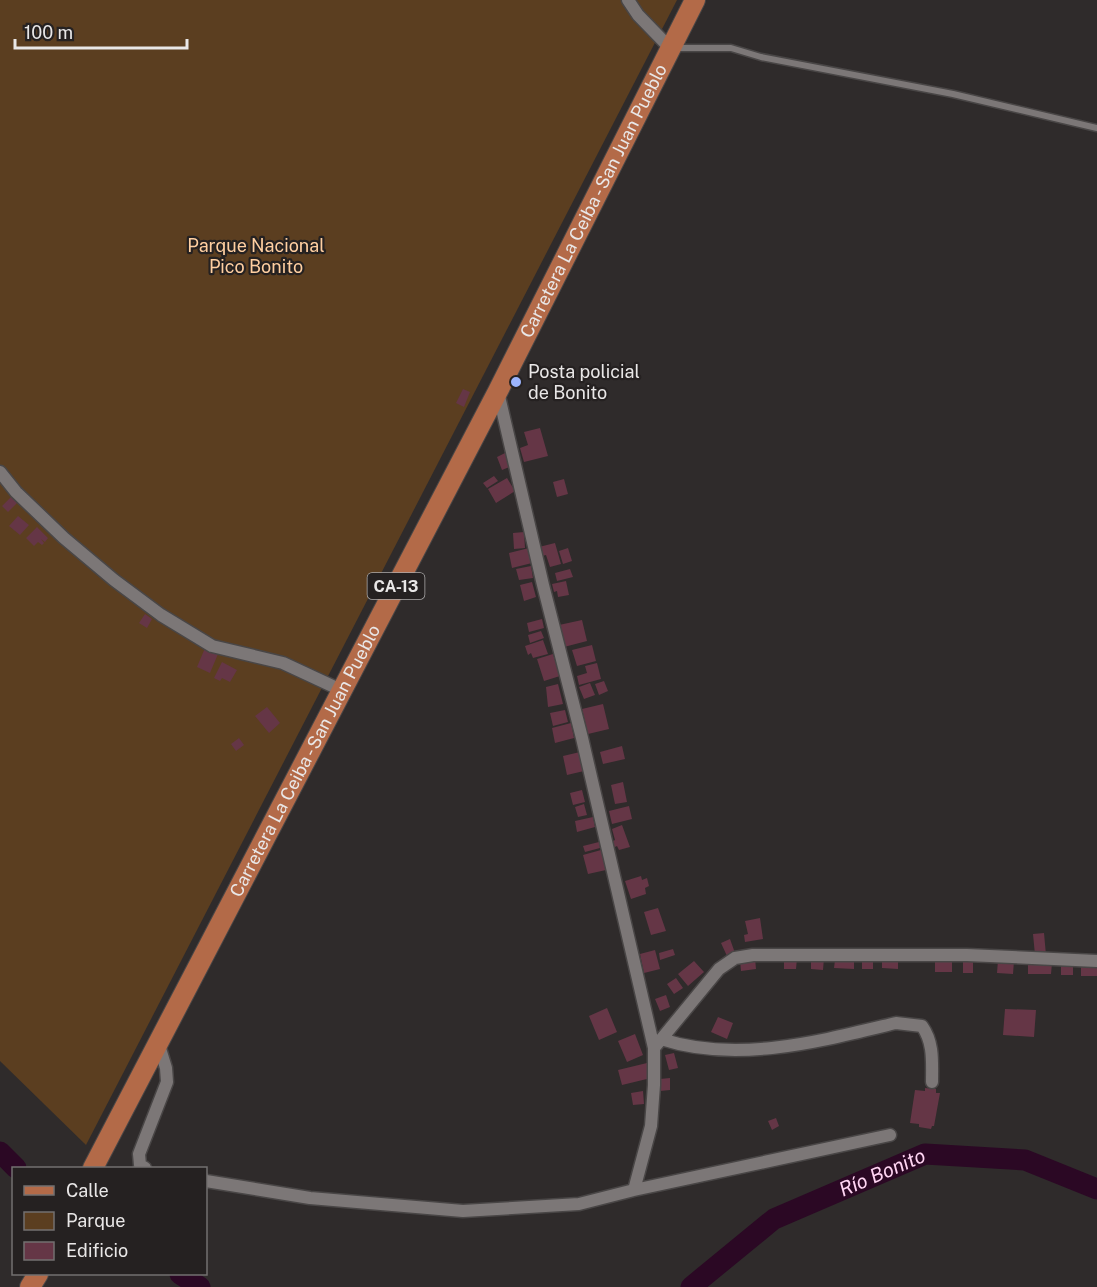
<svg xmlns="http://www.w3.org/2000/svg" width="1097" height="1287" viewBox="0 0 1097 1287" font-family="'Public Sans',sans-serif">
<rect width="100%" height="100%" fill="#2f2b2b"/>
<!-- green -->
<path fill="#5b3e20" d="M0 0H677L86 1145 0 1061Z"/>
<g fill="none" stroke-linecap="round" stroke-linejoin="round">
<!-- river -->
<g stroke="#2b0824" stroke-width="21">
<path d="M0 1152 16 1168"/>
<path d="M180 1274 200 1287"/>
<path id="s1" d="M691 1287 774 1219 925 1154 1025 1160 1097 1189"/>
</g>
</g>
<!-- building -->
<path fill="#653646" d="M463 389 470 392 464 407 456 403Z
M540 428 548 456 524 462 520 448 528 445 524 432Z
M507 452 512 466 502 470 497 457Z
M494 476 498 481 487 488 483 483Z
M507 478 515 491 496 503 488 489Z
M564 479 568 494 557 497 553 482Z
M11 497 17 503 8 512 2 506Z
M18 516 29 525 20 535 9 526Z
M37 527 48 538 45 542 41 539 44 543 42 545 38 542 34 546 26 538Z
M524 532 525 548 514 549 513 533Z
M555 543 561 564 550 567 546 555 542 556 539 547Z
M529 548 532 563 512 568 509 553Z
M568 548 572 561 563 564 559 551Z
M531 566 533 578 519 580 516 569Z
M570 569 573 577 557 581 555 573Z
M566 581 569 595 558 597 557 591 554 592 552 584Z
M532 582 536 597 524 601 520 585Z
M145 614 152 619 147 628 139 623Z
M542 619 544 628 529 632 527 623Z
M582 620 587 641 564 647 559 625Z
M541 631 544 638 530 643 528 635Z
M543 640 548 654 533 658 531 653 528 655 525 646Z
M592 645 596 661 577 666 572 650Z
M205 648 218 654 210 673 197 667Z
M553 654 560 676 544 681 537 659Z
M222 662 237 670 230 682 222 678 220 681 214 678Z
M597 663 601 679 579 685 577 676 587 673 585 666Z
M604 681 608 691 599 695 595 684Z
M590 683 595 695 584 699 579 687Z
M558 684 563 704 548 707 546 687Z
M603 704 609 729 588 734 582 709Z
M267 707 280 723 269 733 255 716Z
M565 710 568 722 553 726 550 713Z
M571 723 574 738 555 743 552 728Z
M239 738 244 745 236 751 231 744Z
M622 746 625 759 603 764 600 752Z
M580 752 584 771 567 775 563 756Z
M623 782 627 802 615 804 611 785Z
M582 790 585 802 573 805 570 793Z
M584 804 587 815 578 817 575 807Z
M629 806 632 819 612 824 609 811Z
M593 817 595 827 577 832 575 821Z
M622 825 630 847 619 850 617 846 613 848 611 842 615 840 612 829Z
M599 842 600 848 585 852 583 846Z
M601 850 606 870 588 874 583 855Z
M641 876 642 880 647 878 649 886 645 888 646 894 631 899 625 881Z
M658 908 666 931 651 935 644 912Z
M760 918 763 939 745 942 744 935 748 934 745 921Z
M1044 933 1046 955H1035L1033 934Z
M730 939 735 953 727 956 721 943Z
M673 949 675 955 660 960 659 953Z
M655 950 660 969 644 973 640 954Z
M755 958 756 969 741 971 740 960Z
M784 958H797L796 969H784Z
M811 958H824L823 970 811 969Z
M882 958 898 959V969L882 968Z
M835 960 854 961V969L834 968Z
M873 960V969H862V961Z
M935 960H952V972H935Z
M998 960 1014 961 1013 974 997 973Z
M694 961 704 972 688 986 678 974Z
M963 961H973V973H963Z
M1028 963H1052L1051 974H1028Z
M1061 965H1073V975H1061Z
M1081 966H1097V976H1081Z
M676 978 683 988 674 994 667 984Z
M666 995 670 1007 660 1011 655 999Z
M607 1008 617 1032 599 1040 589 1016Z
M1005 1009 1036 1010 1034 1037 1003 1035Z
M718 1017 733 1023 727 1039 711 1032Z
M635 1034 643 1055 627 1062 618 1041Z
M674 1053 678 1068 669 1070 665 1055Z
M647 1063 651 1078 622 1085 618 1070Z
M670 1078V1090L660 1091V1079Z
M925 1088 936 1089V1093H940L934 1126H932L931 1129 919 1127V1124L910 1123 915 1090 925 1091Z
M643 1091 644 1104 633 1105 631 1093Z
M776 1118 779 1126 772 1130 768 1121Z"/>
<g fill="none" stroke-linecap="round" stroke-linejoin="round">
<defs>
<path id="lane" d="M674 48H731L761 57 953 94 1097 128"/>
<path id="street" d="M628 0 638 15 670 48
M498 392 543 585 582 738 654 1048V1085L651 1126 634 1190
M0 472 16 492 64 538 114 580 161 615 212 646 283 663 341 690
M661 1039C737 1064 821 1041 896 1023L922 1026C934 1043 932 1062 932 1082
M654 1048 719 969 735 958 753 955H967L1097 961
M145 1168 140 1165 139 1154 167 1082 166 1068 158 1042
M206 1181 310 1198 463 1211 579 1204 634 1190 890 1135"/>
<g id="primary">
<path id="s2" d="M93 1168 498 391 695 0"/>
<path d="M30 1287 38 1274"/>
</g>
</defs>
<!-- lane casing -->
<use href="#lane" stroke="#494646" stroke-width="9"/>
<!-- street casing -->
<use href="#street" stroke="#494646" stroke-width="15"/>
<!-- primary casing -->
<use href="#primary" stroke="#494646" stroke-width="22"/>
<!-- lane -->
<use href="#lane" stroke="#7c7777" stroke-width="6"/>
<!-- street -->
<use href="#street" stroke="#7c7777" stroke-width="12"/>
<!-- primary -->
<use href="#primary" stroke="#b36a48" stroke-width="20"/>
</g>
<!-- markers -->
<circle fill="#9cb4fd" stroke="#252121" stroke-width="2" cx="516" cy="382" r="6"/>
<g text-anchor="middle" stroke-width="4.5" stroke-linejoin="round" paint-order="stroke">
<!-- shield labels -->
<rect fill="#252121" stroke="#aeacac" stroke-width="1.5" x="367.5" y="573" width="57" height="26" rx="4.5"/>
<g font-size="16" font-weight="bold" fill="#e9e7e7">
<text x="396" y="592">CA-13</text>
</g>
<!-- street labels -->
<g font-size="18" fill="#e9e7e7" stroke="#252121">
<text dy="6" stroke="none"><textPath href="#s2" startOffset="1089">Carretera La Ceiba - San Juan Pueblo</textPath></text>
<text dy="6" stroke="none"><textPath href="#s2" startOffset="459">Carretera La Ceiba - San Juan Pueblo</textPath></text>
</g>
<!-- park labels -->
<g font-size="18" fill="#ffcfa1" stroke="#252121">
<text x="256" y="252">Parque Nacional<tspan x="256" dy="21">Pico Bonito</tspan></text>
</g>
<!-- poi labels -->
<g font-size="18" fill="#e9e7e7" stroke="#252121" text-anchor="start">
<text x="528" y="378">Posta policial<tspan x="528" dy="21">de Bonito</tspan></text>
</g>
<!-- water labels -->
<g font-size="20" font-style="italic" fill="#ffd5f3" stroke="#252121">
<text dy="7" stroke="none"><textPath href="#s1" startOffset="225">Río Bonito</textPath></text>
</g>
</g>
<!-- legend -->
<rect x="12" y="1167" width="195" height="108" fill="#252121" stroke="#737070" stroke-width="1.5"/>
<rect x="24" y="1186" width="30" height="9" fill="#b36a48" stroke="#737070" stroke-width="1.5"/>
<text x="66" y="1197" font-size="18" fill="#e9e7e7">Calle</text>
<rect x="24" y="1212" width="30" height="18" fill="#5b3e20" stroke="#737070" stroke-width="1.5"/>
<text x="66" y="1227" font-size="18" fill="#e9e7e7">Parque</text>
<rect x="24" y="1242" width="30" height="18" fill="#653646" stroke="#737070" stroke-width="1.5"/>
<text x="66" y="1257" font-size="18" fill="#e9e7e7">Edificio</text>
<!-- scale -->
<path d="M15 39v9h172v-9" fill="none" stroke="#e9e7e7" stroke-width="3"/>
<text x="24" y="39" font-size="18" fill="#e9e7e7" stroke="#252121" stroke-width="4.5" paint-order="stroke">100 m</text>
</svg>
